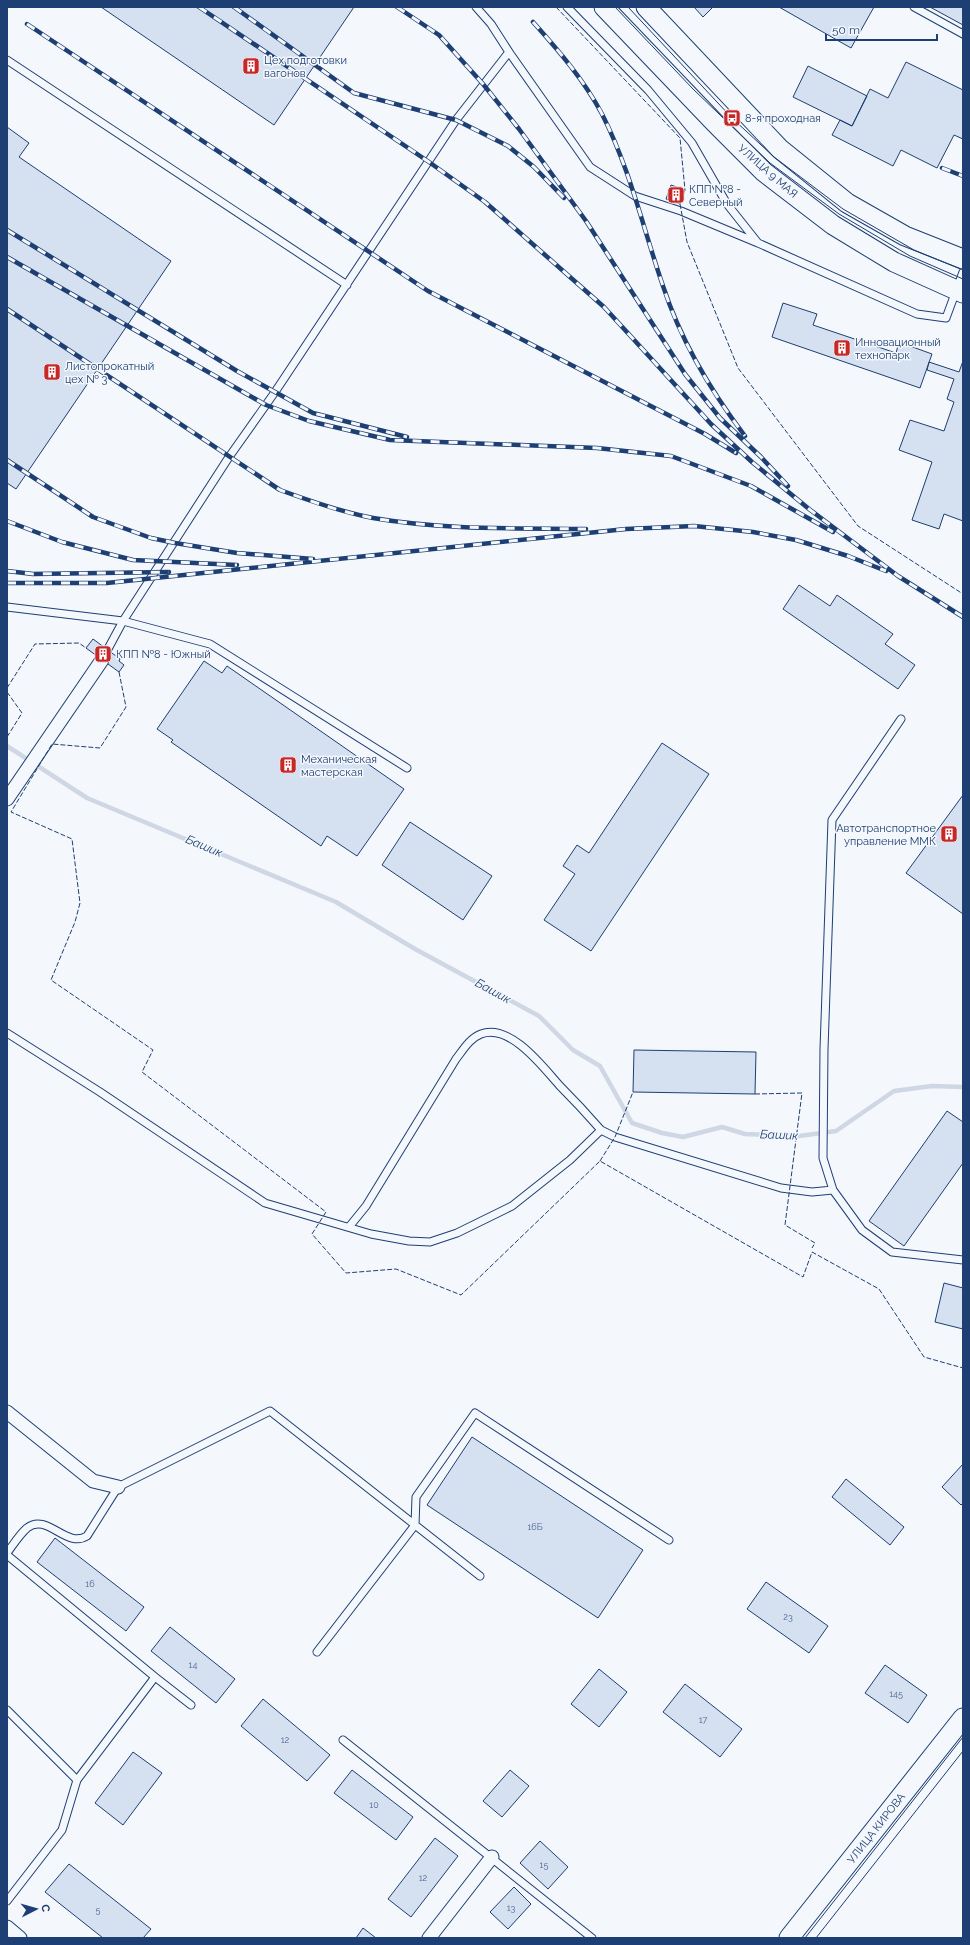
<svg xmlns="http://www.w3.org/2000/svg" width="970" height="1945" viewBox="0 0 970 1945" font-family="Raleway,sans-serif">
<rect width="100%" height="100%" fill="#f4f7fb"/>
<g fill="none" stroke-linecap="round" stroke-linejoin="round">
<!-- stream -->
<path stroke="#cfd7e4" stroke-width="4.5" d="M7 746 87 798 336 902 415 949 539 1016 573 1050 600 1066 632 1123 662 1133 683 1137 722 1127 745 1134 799 1136 836 1131 894 1091 932 1086 963 1087"/>
</g>
<!-- building -->
<path fill="#d5e0f0" stroke="#1d3f73" d="M101 7H354L274 125Z
M694 7H713L703 17Z
M779 7H874L851 48Z
M930 7H963V25Z
M906 62 963 90V139L954 135 937 168 901 150 893 166 832 135 840 120 852 126 870 89 888 98Z
M808 66 867 96 852 126 793 97Z
M7 127 29 143 19 157 171 261 16 489 7 483Z
M671 185 685 190 680 204 666 199Z
M783 303 817 314 813 325 896 353 899 342 932 354 920 388 772 337Z
M963 361V521L944 514 939 529 912 520 932 462 899 450 910 420 944 431 954 402 947 399 954 379 927 370 929 362 959 372Z
M799 585 830 606 837 595 893 634 885 644 915 665 898 689 783 609Z
M93 639 120 659 119 661 124 665 119 672 86 648Z
M204 661 222 673 227 666 404 789 357 856 327 836 321 846 171 742 173 740 157 729Z
M662 743 709 774 591 951 544 920 575 874 563 866 577 845 589 853Z
M963 795V914L906 873Z
M410 822 492 876 463 920 382 865Z
M634 1050 756 1052 755 1094 633 1092Z
M947 1111 963 1122V1163L904 1246 869 1221Z
M944 1283 963 1288V1329L935 1322Z
M472 1437 643 1550 598 1618 427 1505Z
M963 1464V1503L961 1505 942 1487Z
M846 1479 904 1527 890 1545 832 1497Z
M55 1538 144 1607 126 1631 37 1562Z
M766 1582 828 1626 809 1653 747 1609Z
M170 1627 235 1679 216 1703 151 1651Z
M885 1665 927 1695 908 1723 865 1693Z
M599 1669 627 1692 599 1727 571 1704Z
M685 1684 742 1729 720 1757 663 1712Z
M263 1699 330 1755 307 1781 241 1726Z
M133 1752 162 1773 123 1825 95 1803Z
M352 1770 413 1817 396 1840 334 1793Z
M510 1770 529 1786 502 1817 483 1801Z
M435 1838 458 1856 411 1917 388 1899Z
M540 1841 568 1867 548 1889 520 1863Z
M69 1864 151 1929 143 1938H103L45 1892Z
M514 1887 531 1904 508 1929 490 1912Z
M363 1928 376 1938H356Z"/>
<g fill="none" stroke-linecap="round" stroke-linejoin="round">
<defs>
<path id="lane" d="M476 7 491 24 509 52
M567 7 648 90 692 143 727 204 758 243 917 314 946 318 963 272
M914 7 963 34
M7 60 347 285
M7 607 123 621 210 644 407 768
M102 660 123 621 229 457 275 392 456 120 509 52 590 167 635 196 681 211 758 243
M901 719 832 820 824 1049 823 1158 833 1190 862 1230 892 1252 963 1260
M7 1033 100 1092 265 1203 371 1234 409 1241 430 1242 457 1233 512 1206 570 1160 601 1130
M349 1227 366 1206 456 1059C463 1050 470 1038 481 1034 510 1023 543 1067 559 1085 573 1099 587 1114 601 1130L615 1137 781 1188 812 1192 833 1190
M7 1553C13 1545 19 1535 27 1528 47 1512 66 1549 87 1536L118 1487 270 1411 480 1576
M7 1555 155 1677
M317 1652 415 1525 416 1497 475 1413 669 1540
M7 1710 77 1780 62 1830 7 1901
M343 1740 592 1938
M77 1780 155 1677 191 1705"/>
<path id="street" d="M7 799 102 660
M7 1412 93 1481 118 1487
M7 1927 20 1938
M429 1938 492 1857"/>
<path id="secondary" d="M604 7 715 123 764 172 833 225 894 262 963 293
M646 7 780 149 847 203 905 236 963 259
M789 1938 963 1718"/>
</defs>
<!-- lane casing -->
<use href="#lane" stroke="#1d3f73" stroke-width="9"/>
<!-- street casing -->
<use href="#street" stroke="#1d3f73" stroke-width="15"/>
<!-- secondary casing -->
<use href="#secondary" stroke="#1d3f73" stroke-width="21"/>
<!-- lane -->
<use href="#lane" stroke="#f4f7fb" stroke-width="7"/>
<!-- street -->
<use href="#street" stroke="#f4f7fb" stroke-width="13"/>
<!-- secondary -->
<use href="#secondary" stroke="#f4f7fb" stroke-width="19"/>
<!-- tram -->
<path stroke="#1d3f73" stroke-width="1" d="M615 7 693 89 770 163 839 214 910 256 963 279
M628 7 732 118 774 157 843 209 914 250 963 270
M805 1938 963 1737
M816 1938 963 1751"/>
<defs>
<path id="rail" d="M199 7 429 162 485 202 604 307 711 424 752 462 809 509 898 576 963 617
M234 7 354 93 456 120 508 146 534 167 564 198
M397 7 439 35 483 84 519 129 586 221 685 374 720 418 761 457 788 486
M533 22C559 51 584 80 602 114 630 169 643 228 663 286 681 341 710 390 745 436
M27 24 428 291 705 434 736 453
M942 168 963 176
M7 230 237 371 313 413 407 437
M7 257 266 405 309 421 390 440 597 448 671 456 751 486 833 532
M7 309 280 490C310 501 341 512 373 518 443 530 515 528 586 529
M7 460 93 517 151 538 175 543 237 553 313 559
M7 521 62 542 133 560 237 565
M7 571 33 574 169 572
M7 583H107L626 529 694 526 753 532 796 540 848 556 886 571"/>
</defs>
<!-- rail casing -->
<use href="#rail" stroke="#1d3f73" stroke-width="4.5"/>
<!-- rail -->
<use href="#rail" stroke="#f4f7fb" stroke-width="3" stroke-dasharray="9" stroke-linecap="butt"/>
<!-- fence -->
<path stroke="#1d3f73" stroke-width="1" stroke-dasharray="5 2" stroke-linecap="butt" d="M556 7 680 138 685 190
M680 204 687 242 738 368 858 526 963 594
M119 672 126 707 100 748 52 744 11 812 72 839 80 903 75 922 51 980 153 1050 142 1072 326 1212 312 1234 346 1273 396 1269 461 1295 600 1161 803 1277 812 1252 879 1289 924 1357 963 1368
M7 688 35 644 79 643 86 648
M7 692 22 713 7 737
M755 1094 802 1093 785 1225 815 1243 812 1248
M600 1161 615 1137 633 1092"/>
</g>
<!-- icons -->
<defs>
<symbol id="building-square" viewBox="-11 -11 22 22"><rect x="-9" y="-9" width="18" height="18" rx="4" fill="#c62828" stroke="#f4f7fb"/><path d="M-4-6H4V6H1V3H-1V6H-4ZM-2.5-4.3h1.7v1.8h-1.7ZM.8-4.3h1.7v1.8H.8ZM-2.5-1h1.7V.8h-1.7ZM.8-1h1.7V.8H.8Z" fill="#fff"/></symbol>
<symbol id="bus-square" viewBox="-11 -11 22 22"><rect x="-9" y="-9" width="18" height="18" rx="4" fill="#c62828" stroke="#f4f7fb"/><path d="M-5-6H5V4H4V6H2V4H-2V6H-4V4H-5ZM-3.5-4V0h7V-4ZM-3.5 1.2v1.5H-2V1.2ZM2 1.2v1.5H3.5V1.2Z" fill="#fff"/></symbol>
</defs>
<g fill-rule="evenodd">
<use href="#building-square" x="241" y="56" width="20" height="20"/>
<use href="#bus-square" x="722" y="108" width="20" height="20"/>
<use href="#building-square" x="666" y="185" width="20" height="20"/>
<use href="#building-square" x="832" y="338" width="20" height="20"/>
<use href="#building-square" x="42" y="362" width="20" height="20"/>
<use href="#building-square" x="93" y="644" width="20" height="20"/>
<use href="#building-square" x="278" y="755" width="20" height="20"/>
<use href="#building-square" x="939" y="824" width="20" height="20"/>
</g>
<g text-anchor="middle" stroke-width="3" stroke-linejoin="round" paint-order="stroke">
<!-- number labels -->
<g font-size="9" fill="#4b6792">
<text x="535" y="1530">16Б</text>
<text x="90" y="1587">16</text>
<text x="788" y="1620">23</text>
<text x="193" y="1668">14</text>
<text x="896" y="1697">145</text>
<text x="703" y="1723">17</text>
<text x="285" y="1743">12</text>
<text x="374" y="1808">10</text>
<text x="544" y="1868">15</text>
<text x="423" y="1881">12</text>
<text x="511" y="1911">13</text>
<text x="98" y="1913">5</text>
</g>
<!-- poi labels -->
<g font-size="11" fill="#1d3f73" stroke="#f4f7fb" text-anchor="start">
<text x="264" y="64">Цех подготовки<tspan x="264" dy="13">вагонов</tspan></text>
<text x="745" y="122">8-я проходная</text>
<text x="689" y="193">КПП №8 -<tspan x="689" dy="13">Северный</tspan></text>
<text x="855" y="346">Инновационный<tspan x="855" dy="13">технопарк</tspan></text>
<text x="65" y="370">Листопрокатный<tspan x="65" dy="13">цех № 3</tspan></text>
<text x="116" y="658">КПП №8 - Южный</text>
<text x="301" y="763">Механическая<tspan x="301" dy="13">мастерская</tspan></text>
<text x="936" y="832" text-anchor="end">Автотранспортное<tspan x="936" dy="13">управление ММК</tspan></text>
</g>
<!-- street labels -->
<g font-size="11" fill="#1d3f73" stroke="#f4f7fb">
<text transform="translate(768 171) rotate(41)" y="4">УЛИЦА 9 МАЯ</text>
<text transform="translate(876 1828) rotate(-52)" y="4">УЛИЦА КИРОВА</text>
</g>
<!-- water labels -->
<g font-size="12" font-style="italic" fill="#1d3f73" stroke="#f4f7fb">
<text transform="translate(204 846) rotate(23)" y="4">Башик</text>
<text transform="translate(493 991) rotate(29)" y="4">Башик</text>
<text transform="translate(779 1135) rotate(2)" y="4">Башик</text>
</g>
</g>
<!-- border -->
<rect width="970" height="1945" fill="none" stroke="#1d3f73" stroke-width="16"/>
<!-- north arrow -->
<g transform="translate(36 1909) rotate(84)" stroke="#f4f7fb" stroke-width="3" paint-order="stroke">
<path d="M0-3L7 15L0 10L-7 15Z" fill="#1d3f73"/>
<text y="-6" font-size="11" font-weight="bold" text-anchor="middle" fill="#1d3f73">С</text>
</g>
<!-- scale -->
<path d="M826 34v6h111v-6" fill="none" stroke="#1d3f73" stroke-width="2"/>
<text x="832" y="34" font-size="12" fill="#1d3f73" stroke="#f4f7fb" stroke-width="3" paint-order="stroke">50 m</text>
</svg>
